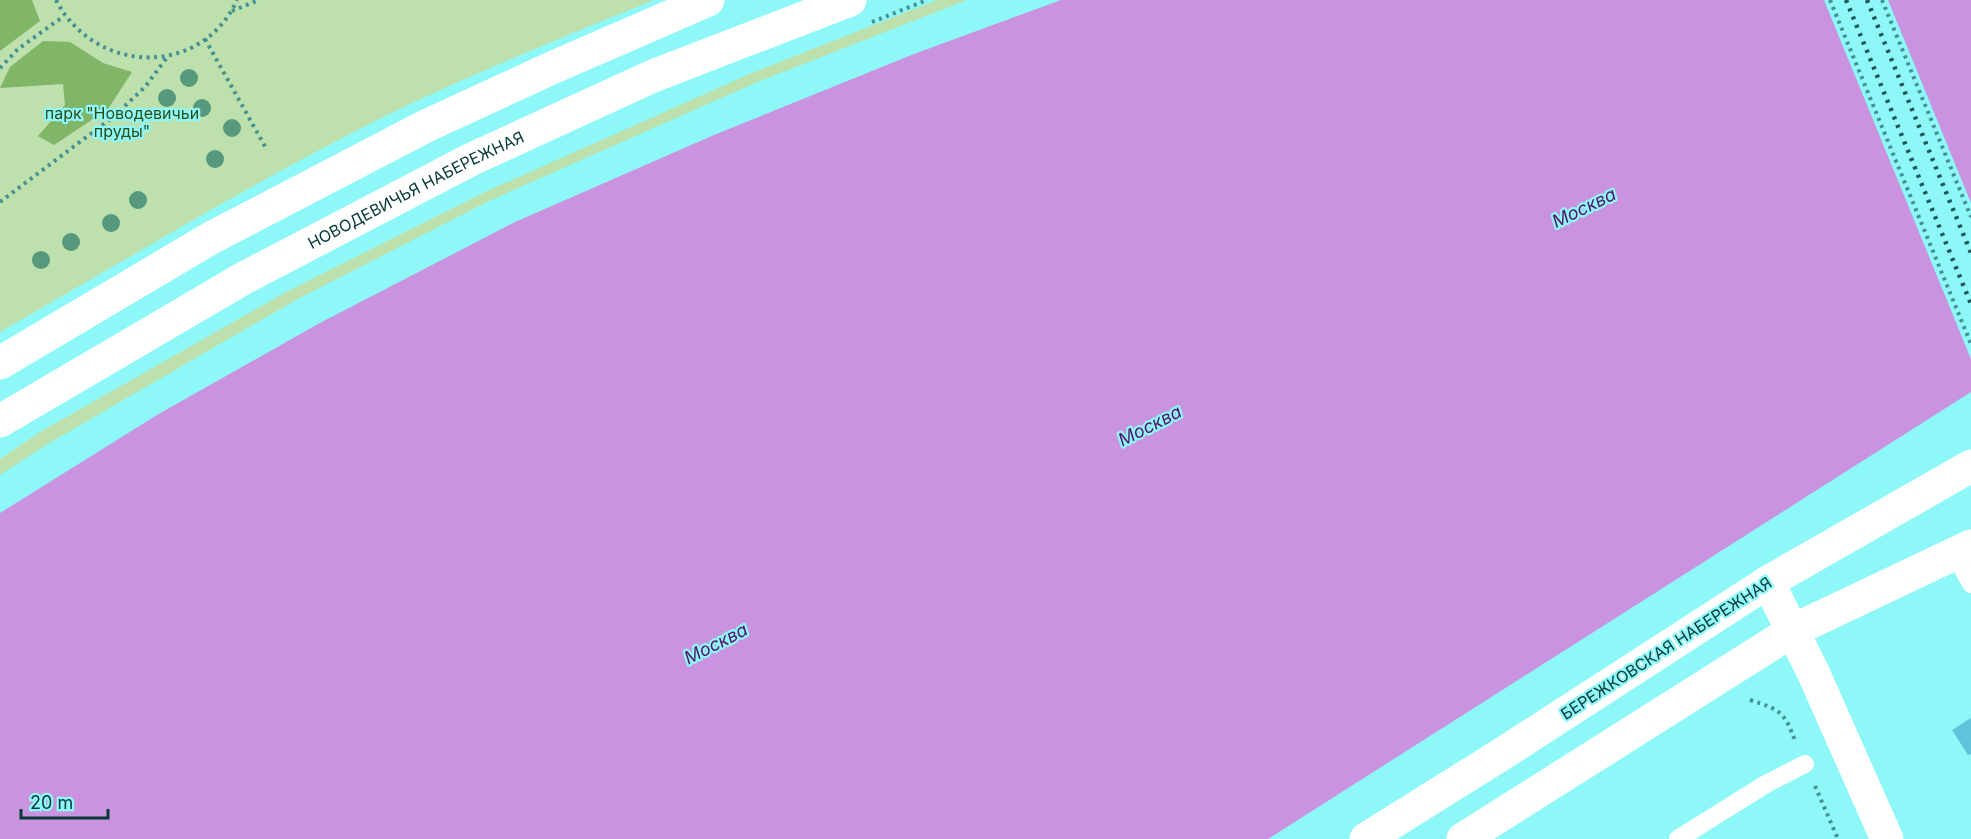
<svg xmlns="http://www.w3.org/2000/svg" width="1971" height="839" viewBox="0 0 1971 839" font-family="Inter,sans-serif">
<rect width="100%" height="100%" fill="#8ef8f9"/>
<!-- green -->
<path fill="#bde0ad" d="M0 0H654C563 37 471 74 383 117 252 183 127 259 0 332Z
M937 0H967L755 83 489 201 294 301 46 445 0 475V459L40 432 286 292 487 191 752 73Z"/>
<!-- forest -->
<path fill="#81b567" d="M0 0H32L40 21 0 51Z
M43 41 70 42 103 63 132 72 108 109 54 145 38 136 65 105 63 84 0 88 10 67Z"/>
<!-- water -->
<path fill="#c993df" d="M1061 0H1971V392L1268 839H0V513L157 415 318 324 515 222 714 135 914 54Z"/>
<!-- pier -->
<path fill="#8ef8f9" d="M1824 0H1888L1971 203V359Z"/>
<!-- building -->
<path fill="#5fc3db" d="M1971 718V754L1968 755 1952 730Z"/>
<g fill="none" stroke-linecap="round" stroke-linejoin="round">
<!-- path -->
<path stroke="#459091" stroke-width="4" stroke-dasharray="3 4.5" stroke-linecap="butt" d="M56 0C94 74 201 79 237 0
M1830 0 1971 344
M1882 0 1971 217
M232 11 259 0
M872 22 927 0
M205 39 267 150
M0 68 18 49 64 16
M0 202 113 117 145 87 168 56
M1750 700C1782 710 1784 712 1796 743
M1815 786 1838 839"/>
<!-- lane -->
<path stroke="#fff" stroke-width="18" d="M1954 553 1971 584
M1678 839 1766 784 1805 764"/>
<!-- secondary -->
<g stroke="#fff" stroke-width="33">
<path d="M0 363 211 238 426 126 554 67 708 0"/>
<path id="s1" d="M0 421 244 278 472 159 653 76 850 0"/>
<path d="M1366 839 1502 754 1768 582"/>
<path d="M1463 839 1794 630"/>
</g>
<!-- primary -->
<path stroke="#fff" stroke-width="33" d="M1794 630 1971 546
M1887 839 1813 672 1768 582 1971 466"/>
<!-- rail -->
<path stroke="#1d5757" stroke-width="4.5" stroke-dasharray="3 6" stroke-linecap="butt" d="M1846 0 1971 304
M1867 0 1971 253"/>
</g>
<!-- trees -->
<g fill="#57997c">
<circle cx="189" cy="78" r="9"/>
<circle cx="167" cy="98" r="9"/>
<circle cx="202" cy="108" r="9"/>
<circle cx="232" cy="128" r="9"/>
<circle cx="215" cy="159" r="9"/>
<circle cx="138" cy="200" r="9"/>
<circle cx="111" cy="223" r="9"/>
<circle cx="71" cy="242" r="9"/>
<circle cx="41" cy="260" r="9"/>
</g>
<g text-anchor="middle" stroke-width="4.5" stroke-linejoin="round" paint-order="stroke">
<!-- park labels -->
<g font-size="16" fill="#2a4c16" stroke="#8ef8f9">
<text x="122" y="119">парк "Новодевичьи<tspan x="122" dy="18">пруды"</tspan></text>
</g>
<!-- street labels -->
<g font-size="16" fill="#083939" stroke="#8ef8f9">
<text dy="6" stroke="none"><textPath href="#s1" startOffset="476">НОВОДЕВИЧЬЯ НАБЕРЕЖНАЯ</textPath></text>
<text transform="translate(1666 648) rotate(-33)" y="6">БЕРЕЖКОВСКАЯ НАБЕРЕЖНАЯ</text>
</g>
<!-- water labels -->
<g font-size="18" font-style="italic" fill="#56116c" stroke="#8ef8f9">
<text transform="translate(1584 208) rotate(-26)" y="6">Москва</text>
<text transform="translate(1150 426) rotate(-27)" y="6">Москва</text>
<text transform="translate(716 644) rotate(-27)" y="6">Москва</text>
</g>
</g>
<!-- scale -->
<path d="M21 809v9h87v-9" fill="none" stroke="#083939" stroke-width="3"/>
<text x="30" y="809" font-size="18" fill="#083939" stroke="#8ef8f9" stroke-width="4.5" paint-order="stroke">20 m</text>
</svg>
